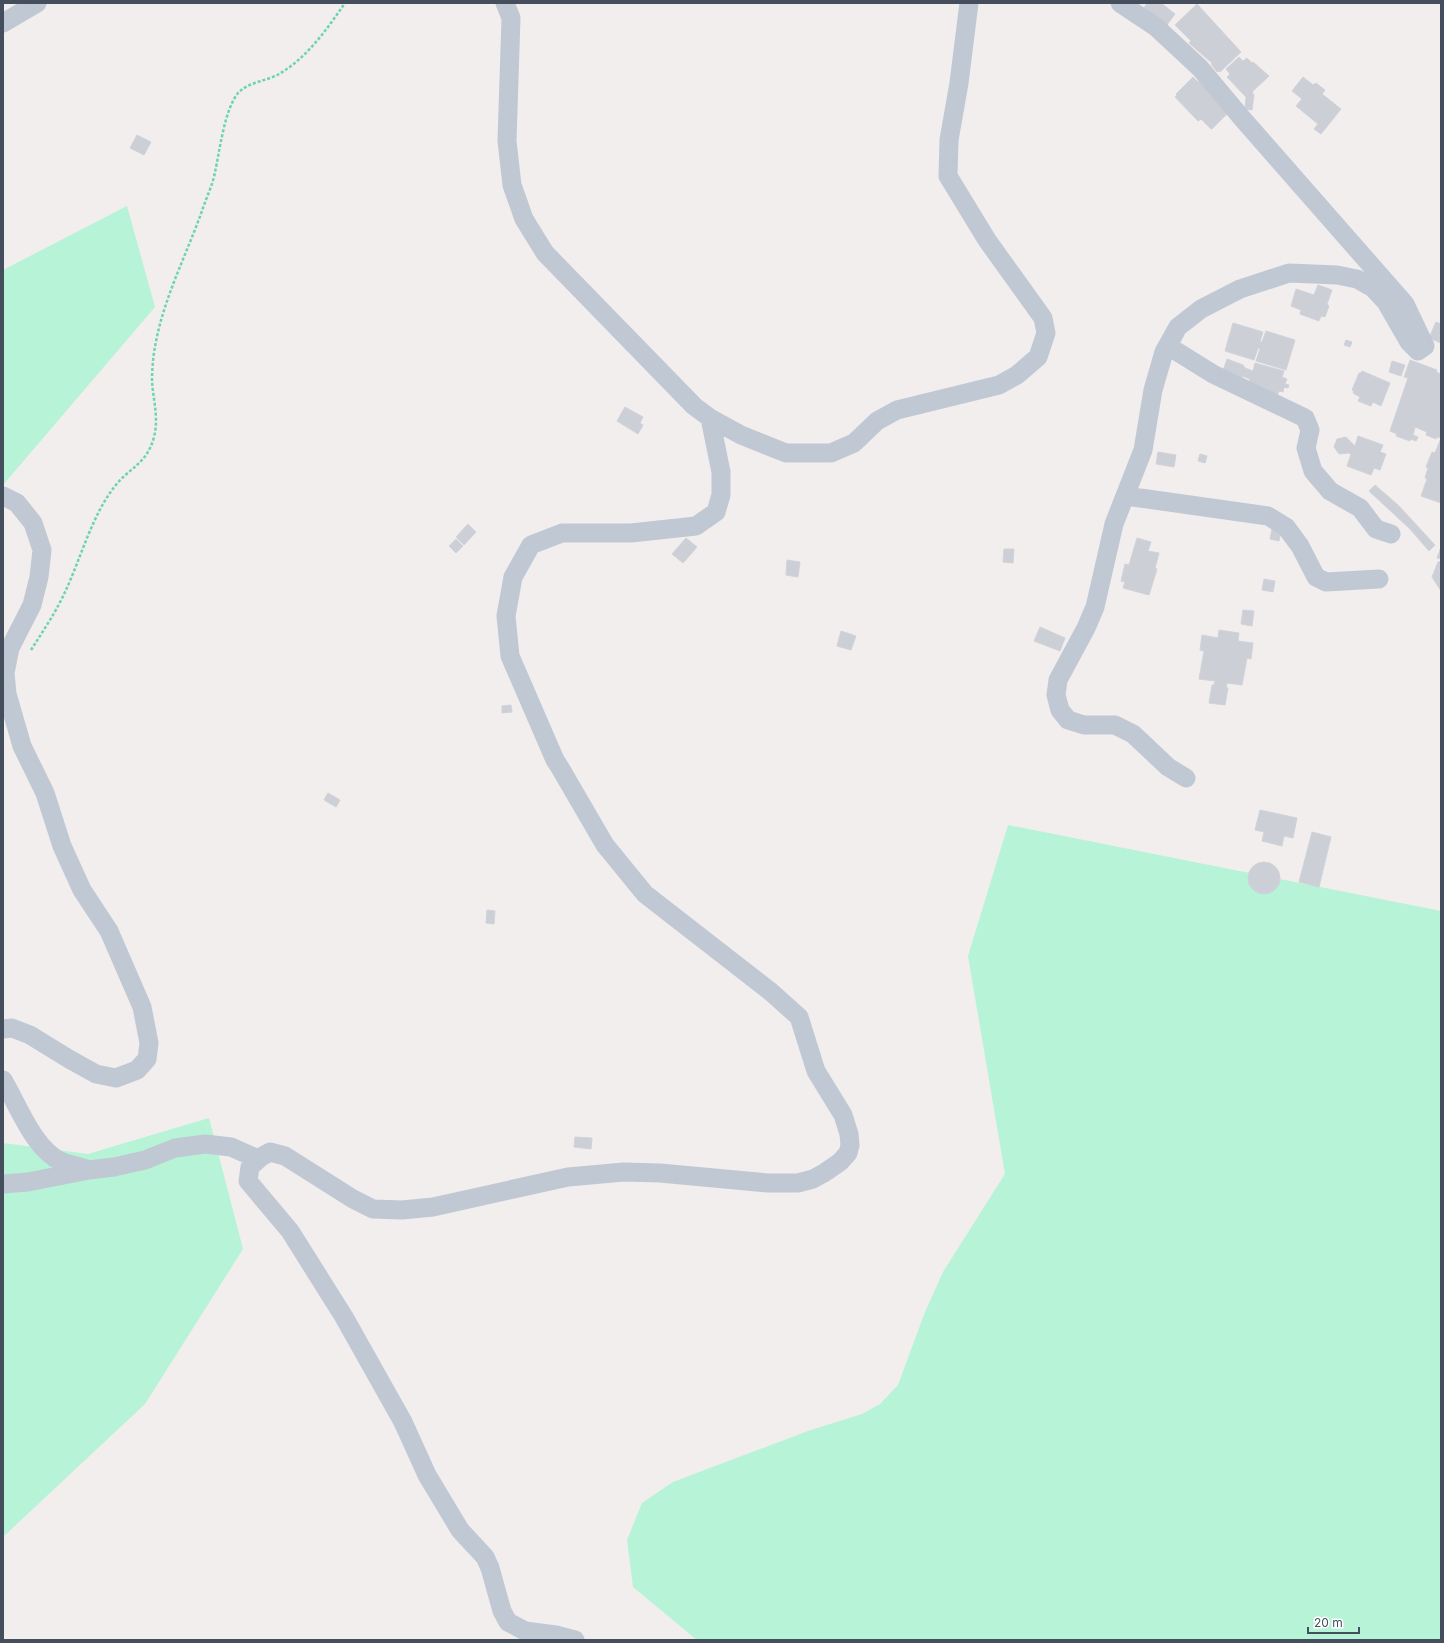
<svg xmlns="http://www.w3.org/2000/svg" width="1444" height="1643" viewBox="0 0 1444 1643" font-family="Inter,sans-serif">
<rect width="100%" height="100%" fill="#f1eeed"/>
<!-- green -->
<path fill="#b7f3d6" d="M127 206 155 307 3 485V270Z
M1008 825 1441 911V1640H697L633 1587 627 1540 642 1503 673 1482 808 1431 862 1414 880 1404 898 1385 925 1312 943 1272 1005 1174 968 956Z
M209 1118 243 1249 145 1404 3 1537V1143L88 1154Z"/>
<!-- building -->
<path fill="#cccfd6" stroke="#d1d2da" d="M1147 3H1161L1175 14 1167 25 1144 8Z
M1197 4 1241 52 1220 72 1218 71 1217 72 1211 64 1212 63 1189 43 1191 41 1175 25Z
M1239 57 1243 61 1247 58 1252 63 1253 62 1269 76 1252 92 1254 95 1252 110 1245 109 1246 97 1227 77 1230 74 1226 69Z
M1193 77 1198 82 1200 80 1228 113 1212 129H1211L1201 119 1198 121 1175 97 1177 95 1176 94Z
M1303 77 1313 85 1316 83 1325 90 1322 94 1341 109 1321 134 1314 129 1318 124 1296 106 1302 99 1292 91Z
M137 135 151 142 144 155 130 148Z
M1318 285 1332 290 1327 304 1329 306 1325 317 1321 316 1319 321 1300 314 1301 310 1291 306 1296 289 1314 295Z
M1436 322 1441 324V343L1429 338Z
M1233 323 1263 332 1260 341 1262 342 1266 331 1295 340 1286 370 1256 361 1260 349 1258 348 1254 360 1225 351Z
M1346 340 1352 342 1350 347 1344 345Z
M1227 359 1243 365 1245 368 1253 371 1255 363 1284 371 1282 377 1287 379 1285 384 1289 385 1288 388 1284 387 1283 392 1279 391 1277 396 1248 388 1250 379 1242 376V378L1222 374Z
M1410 360 1437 370 1436 372 1441 374V438L1437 437 1436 439 1426 435 1427 432 1415 427 1413 435 1418 437 1416 441 1411 439 1410 441 1396 436 1397 434 1390 431 1408 378 1404 377Z
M1392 361 1405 365 1401 376 1389 372Z
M1362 371 1390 383 1381 406 1373 402 1371 406 1358 401 1360 397 1353 393 1354 391 1352 390 1359 373H1361Z
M625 407 643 417 640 423 643 425 638 434 617 421Z
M1358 436 1383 445 1380 452 1386 454 1380 470 1374 468 1371 475 1347 466 1351 454 1349 453 1339 454 1334 447 1337 439 1346 437 1355 446Z
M1441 438V503L1421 496 1427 479 1425 478 1428 468 1426 467 1432 452 1435 453Z
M1158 452 1176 455 1174 467 1156 464Z
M1200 454 1207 456 1205 463 1198 461Z
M1375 485 1398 505 1435 545 1429 551 1410 529 1369 491Z
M468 524 476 532 464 545 456 537Z
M1272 529 1281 531 1279 541 1270 539Z
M686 538 697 547 683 563 672 554Z
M1137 538 1151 542 1148 551 1159 553 1155 568 1157 569 1149 595 1123 588 1125 582 1121 581 1125 564 1129 565Z
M456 539 463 546 456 553 449 546Z
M1441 547V559L1437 558Z
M1004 549H1014L1013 563 1003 562Z
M787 560 800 562 798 577 786 575Z
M1441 561V591L1432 577 1438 562Z
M1264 579 1275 581 1273 592 1262 590Z
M1243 610 1254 611 1252 626 1241 624Z
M1040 627 1065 638 1060 651 1034 641Z
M1219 630 1239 633 1238 641 1253 643 1251 659 1247 658 1242 685 1227 683 1226 687 1228 688 1225 705 1209 703 1212 685H1214L1215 681 1199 679 1204 651 1200 650 1202 635 1218 638Z
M841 631 856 636 851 650 837 646Z
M511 705 512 712 502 713V706Z
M328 793 340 800 336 807 324 800Z
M1260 810 1297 818 1293 838 1284 836 1282 846 1262 841 1264 832 1255 830Z
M1312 832 1331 837 1319 887 1299 882Z
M1248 878a16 16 0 1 1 32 0a16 16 0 1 1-32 0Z
M487 910 495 911 494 924 486 923Z
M575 1137 592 1138 591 1149 574 1147Z"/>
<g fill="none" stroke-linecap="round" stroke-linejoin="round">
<!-- path -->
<path stroke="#6cd4ae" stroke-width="2.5" stroke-dasharray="3 2" stroke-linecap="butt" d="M31 650C43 631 56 612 65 592 81 558 92 515 115 486 130 467 147 464 154 437 159 418 153 399 152 381 152 370 153 357 155 347 163 299 187 254 203 208 207 196 213 184 215 172 220 150 224 111 238 93 248 82 267 81 279 74 307 58 327 29 345 3"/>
<!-- minor -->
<path stroke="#c0c8d4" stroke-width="19" d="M505 3 511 18 507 141 512 185 524 219 545 253 694 406 710 418 741 435 786 453H831L854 443 877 421 897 410 999 385 1017 375 1038 357 1046 333 1043 318 987 240 948 176 949 140 959 83 969 3
M1120 3 1156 27 1200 68 1241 117 1405 304 1425 346 1418 351 1409 342 1386 302 1373 288 1357 279 1337 275 1289 273 1240 289 1201 309 1178 327 1164 352 1153 390 1143 450 1114 524 1095 607 1086 628 1058 680 1056 695 1060 710 1068 720 1084 725H1115L1133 734 1168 767 1186 778
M3 23 37 3
M1168 346 1213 374 1305 418 1310 430 1306 448 1313 471 1330 491 1360 508 1376 529 1391 534
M3 496 17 503 33 523 42 550 39 577 32 605 10 648 5 673 7 694 22 746 45 793 62 846 82 890 109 931 142 1007 149 1043 147 1059 137 1070 116 1078 96 1074 69 1059 30 1035 12 1028 3 1029
M1126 496 1268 516 1286 527 1300 546 1316 577 1326 582 1379 579
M3 1080C18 1105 34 1150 62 1162 70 1165 78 1166 86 1169
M3 1184 28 1182 89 1170 114 1167 145 1160 175 1148 205 1144 231 1147 258 1159
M575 1640 556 1635 525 1631 508 1622 502 1611 490 1568 485 1557 460 1530 427 1475 403 1422 344 1317 290 1231 248 1181 250 1167 261 1157 270 1152 285 1156 353 1199 373 1209 402 1210 433 1207 568 1177 624 1172 660 1173 768 1183H798L813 1179 824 1173 840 1162 848 1153 850 1145 849 1134 843 1115 816 1071 799 1017 771 992 645 894 605 845 559 766 555 760 510 656 506 616 513 577 531 545 562 533H631L696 526 716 512 721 495V472L710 418"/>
</g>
<!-- border -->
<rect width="1444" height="1643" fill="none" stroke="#444e5d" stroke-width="8"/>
<!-- scale -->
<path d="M1308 1627v6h51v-6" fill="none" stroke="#444e5d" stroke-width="2"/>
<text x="1314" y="1627" font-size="12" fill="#444e5d" stroke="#ffffff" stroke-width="3" paint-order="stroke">20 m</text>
</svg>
